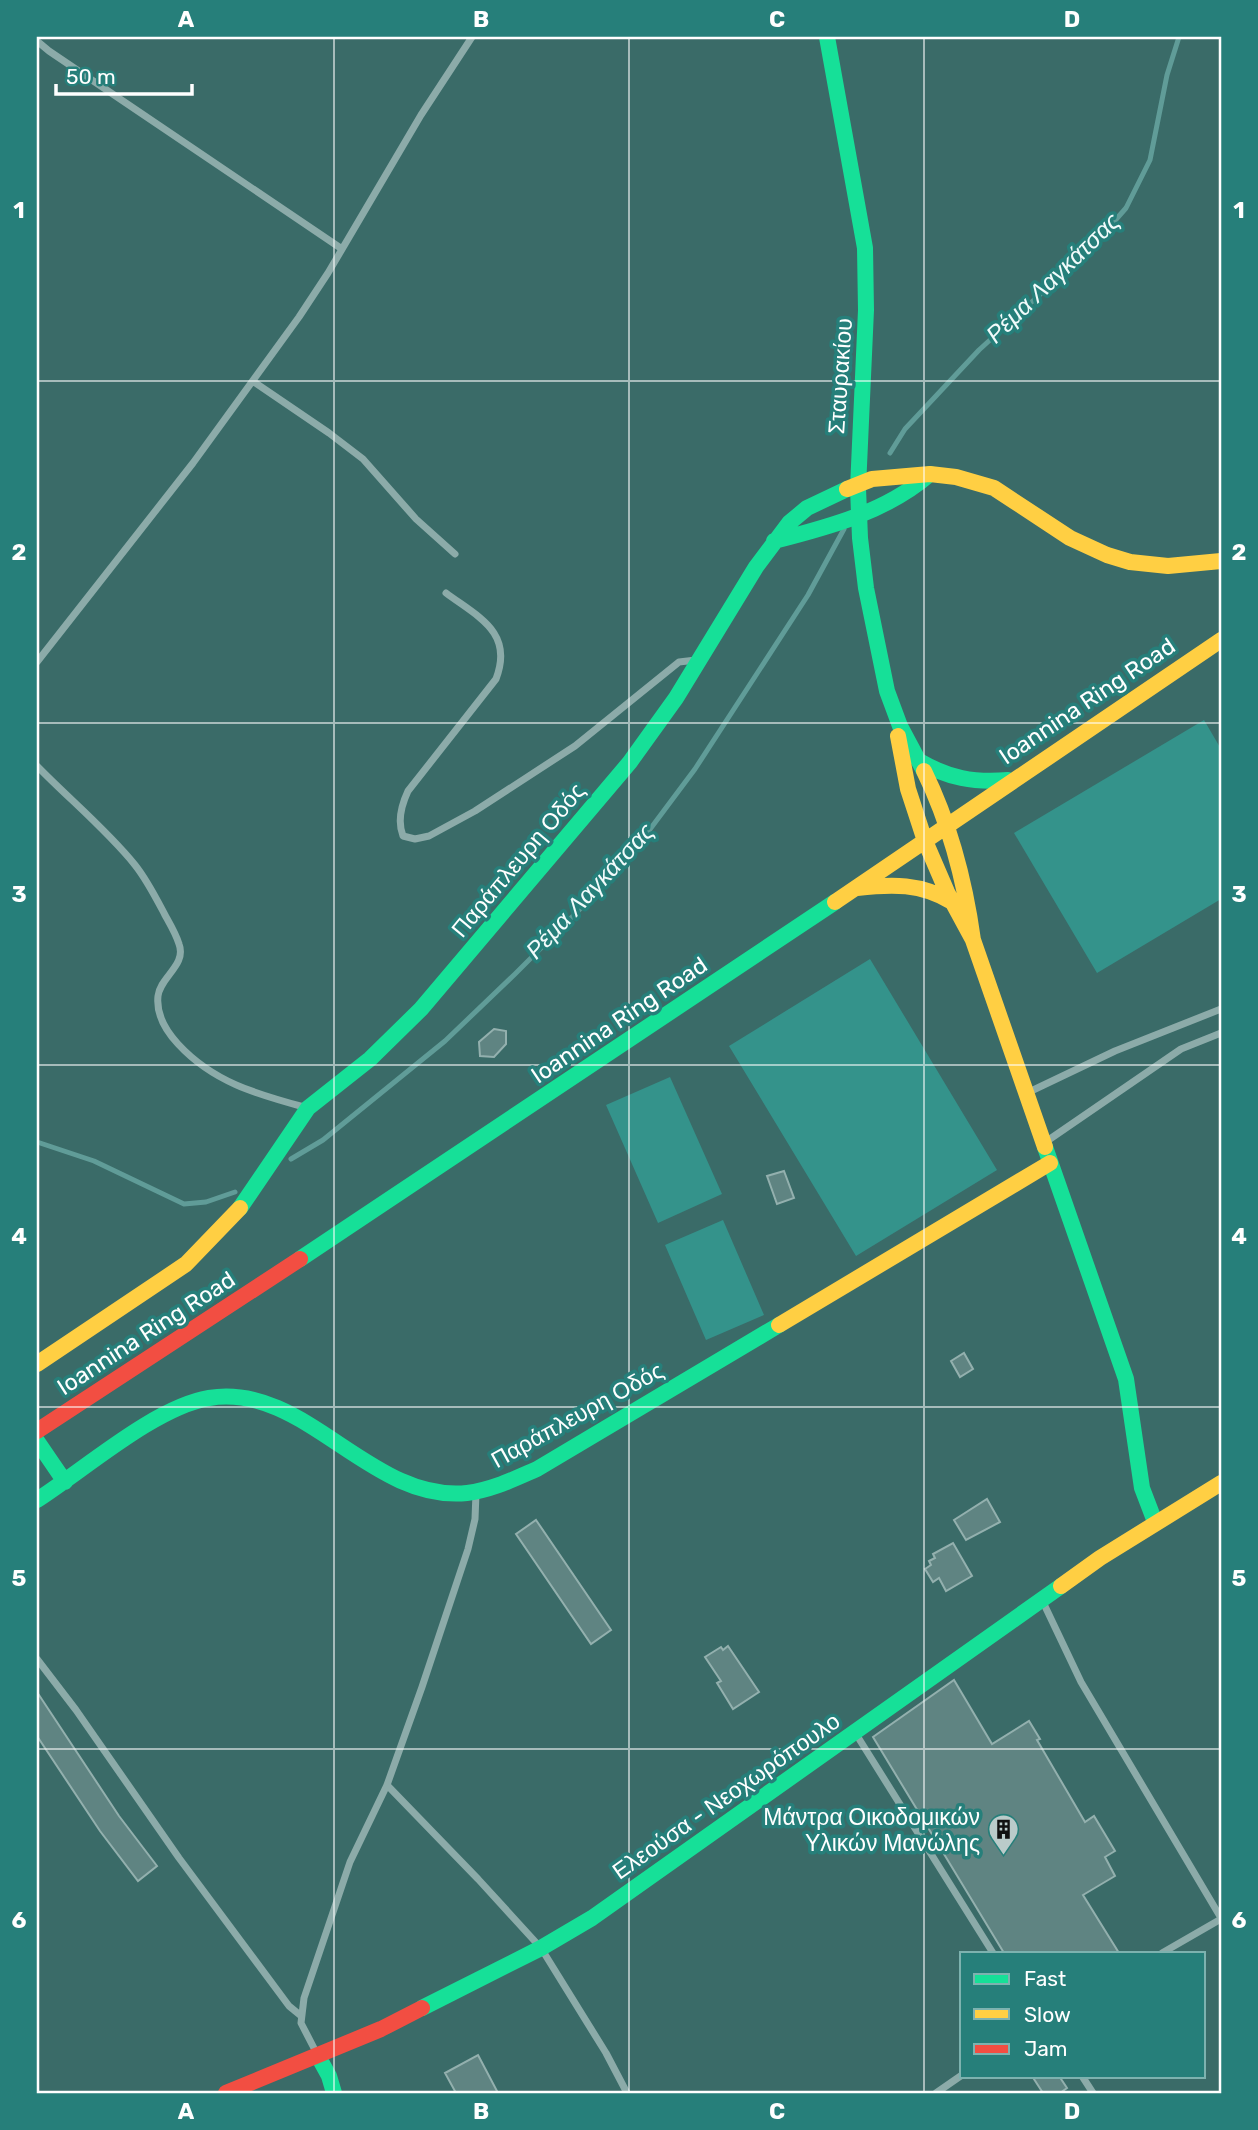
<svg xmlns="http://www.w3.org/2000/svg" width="1258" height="2130" viewBox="0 0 1258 2130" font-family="Rubik,sans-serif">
<rect width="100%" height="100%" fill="#3a6b68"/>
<!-- green -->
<path fill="#34938b" d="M1204 720 1221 749V899L1097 973 1014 833Z
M870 959 997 1170 856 1256 729 1046Z
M670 1077 722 1194 658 1223 606 1105Z
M723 1220 764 1315 706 1340 665 1245Z"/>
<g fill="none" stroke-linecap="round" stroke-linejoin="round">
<!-- stream -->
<path stroke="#609c98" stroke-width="5" d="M890 453 905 429 979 350 1091 248 1126 208 1150 160 1167 75 1179 37
M37 1142 94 1161 184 1204 206 1202 235 1192
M291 1159 323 1140 445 1041 515 974 602 887 633 852 695 769 808 595 844 529"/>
</g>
<!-- building -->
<path fill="#5f8482" stroke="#93b0ae" stroke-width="2" d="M494 1029 506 1031V1044L494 1057 480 1056 479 1042Z
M784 1171 794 1198 777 1204 767 1176Z
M964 1353 973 1369 960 1377 951 1361Z
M987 1499 1000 1522 966 1540 954 1520Z
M536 1520 611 1630 591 1644 516 1534Z
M953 1543 972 1576 946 1591 939 1578 933 1582 925 1569 931 1565 929 1561 935 1558 933 1554Z
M728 1646 759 1692 733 1709 717 1683 721 1681 705 1657 721 1647 723 1650Z
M954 1680 992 1744 1029 1721 1040 1739 1037 1740 1085 1822 1094 1816 1115 1851 1105 1857 1115 1876 1083 1895 1119 1953H1004L873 1737Z
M37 1692 119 1816 157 1866 138 1881 100 1831 37 1736Z
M478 2055 498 2093H456L445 2073Z
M1032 2076H1059L1067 2088 1060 2093H1043Z"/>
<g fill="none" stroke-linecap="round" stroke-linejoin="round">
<!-- street -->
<path stroke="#8caba9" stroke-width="7" d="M37 41 49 51 342 249
M254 382 329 433 363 459 416 519 455 554
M446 593C478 617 514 632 496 679L408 791C401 806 397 821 403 836L415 839 429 836 475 811 575 746 679 662 696 660
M37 662 193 463 299 317 328 273 421 115 472 37
M37 766C68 798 108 831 135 865 147 880 156 898 165 915 170 924 176 934 179 944 187 965 160 977 158 996 156 1014 166 1031 178 1044 213 1082 256 1094 304 1107
M1029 1092 1115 1051 1221 1009
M1047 1141 1181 1049 1221 1033
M1043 1602 1081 1682 1221 1918
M37 1659 76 1710 179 1858 289 2006 300 2015
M856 1734 993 1953
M387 1785 478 1879 541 1948 606 2053 627 2093
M1162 1953 1221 1919
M316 2052 301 2023 304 1998 350 1862 387 1785 422 1687 468 1549 475 1519 476 1493
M1082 2076 1093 2093
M936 2093 962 2075"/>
<!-- fast -->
<path stroke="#16e098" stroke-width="16" d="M827 37 865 248 866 310 858 488 860 538 866 588 887 691 900 726 924 771
M774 541C829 527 886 512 930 474
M919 761C948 778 974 783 1008 780
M1045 1147 1126 1379 1142 1488 1155 1522
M240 1208 308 1108 370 1059 421 1009 630 762 676 698 756 567 789 523 807 508 847 489
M300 1259 835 902
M37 1441 65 1482
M37 1500C84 1470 155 1407 209 1398 305 1382 370 1503 467 1493 492 1490 514 1479 537 1469L779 1325
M422 2008 541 1948 592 1918 1061 1586
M318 2056 329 2076 334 2093"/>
<!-- slow -->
<path stroke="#ffcf43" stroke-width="16" d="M847 489 872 479 930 474 956 477 994 488 1070 538 1107 555 1130 562 1168 566 1221 561
M898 736 908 789 925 841 947 892 973 940 1045 1147
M924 771C950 824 965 882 973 940
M857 888C892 884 921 883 952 902
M835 902 1221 640
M779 1325 1050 1163
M37 1364 186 1264 240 1208
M1061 1586 1100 1558 1221 1483"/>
<!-- jam -->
<path stroke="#f24e42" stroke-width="16" d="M37 1431 300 1259
M226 2093 381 2029 422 2008"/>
</g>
<!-- grid -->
<path fill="none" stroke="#fff" stroke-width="2" stroke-opacity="0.55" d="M334 37V2093M629 37V2093M924 37V2093M37 381H1221M37 723H1221M37 1065H1221M37 1407H1221M37 1749H1221"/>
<!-- icons -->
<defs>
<symbol id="building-pin" viewBox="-11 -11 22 30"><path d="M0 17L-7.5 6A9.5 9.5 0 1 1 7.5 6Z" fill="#bacbca" stroke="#267f7a"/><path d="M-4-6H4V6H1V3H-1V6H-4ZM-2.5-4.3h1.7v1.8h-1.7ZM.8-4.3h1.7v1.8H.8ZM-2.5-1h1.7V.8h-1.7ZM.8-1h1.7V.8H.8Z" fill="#111"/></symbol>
</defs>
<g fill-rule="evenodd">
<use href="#building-pin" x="986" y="1812" width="35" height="47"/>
</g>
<g text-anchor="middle" stroke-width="7" stroke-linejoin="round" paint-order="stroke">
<!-- street labels -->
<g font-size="23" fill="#fff" stroke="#267f7a">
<text transform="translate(840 376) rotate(-86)" y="8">Σταυρακίου</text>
<text transform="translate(1087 701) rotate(-34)" y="8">Ioannina Ring Road</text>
<text transform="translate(518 860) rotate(-50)" y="8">Παράπλευρη Οδός</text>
<text transform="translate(619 1020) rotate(-34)" y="8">Ioannina Ring Road</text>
<text transform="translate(146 1333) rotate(-33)" y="8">Ioannina Ring Road</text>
<text transform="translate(577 1415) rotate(-29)" y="8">Παράπλευρη Οδός</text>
<text transform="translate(726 1796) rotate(-35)" y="8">Ελεούσα - Νεοχωρόπουλο</text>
</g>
<!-- poi labels -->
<g font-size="23" fill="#fff" stroke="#267f7a" text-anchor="end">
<text x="980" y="1825">Μάντρα Οικοδομικών<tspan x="980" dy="26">Υλικών Μανώλης</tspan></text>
</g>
<!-- water labels -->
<g font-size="24" font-style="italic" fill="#f1fbfb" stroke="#267f7a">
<text transform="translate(1053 278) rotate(-44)" y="8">Ρέμα Λαγκάτσας</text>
<text transform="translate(590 891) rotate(-47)" y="8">Ρέμα Λαγκάτσας</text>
</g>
</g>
<!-- border -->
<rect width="1258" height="2130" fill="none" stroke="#267f7a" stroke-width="77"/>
<!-- legend -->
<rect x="960" y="1952" width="245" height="126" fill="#267f7a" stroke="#7db2af" stroke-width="2"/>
<rect x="974" y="1974" width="35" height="10" fill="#16e098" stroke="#7db2af" stroke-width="2"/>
<text x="1024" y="1986" font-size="21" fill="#ffffff">Fast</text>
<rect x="974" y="2009" width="35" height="10" fill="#ffcf43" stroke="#7db2af" stroke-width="2"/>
<text x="1024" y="2022" font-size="21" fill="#ffffff">Slow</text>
<rect x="974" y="2044" width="35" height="10" fill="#f24e42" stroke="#7db2af" stroke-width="2"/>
<text x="1024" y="2056" font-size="21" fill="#ffffff">Jam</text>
<!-- scale -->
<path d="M56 84v10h136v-10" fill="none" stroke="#ffffff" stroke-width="3.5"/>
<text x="66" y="84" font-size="21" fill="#ffffff" stroke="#267f7a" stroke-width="5" paint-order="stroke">50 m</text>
<rect x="38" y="38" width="1182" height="2054" fill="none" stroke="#fff" stroke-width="2.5"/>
<g font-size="23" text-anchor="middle" font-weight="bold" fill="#fff">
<text x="186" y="27">A</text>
<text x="481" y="27">B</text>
<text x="777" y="27">C</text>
<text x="1072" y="27">D</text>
<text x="19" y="218">1</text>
<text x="1239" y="218">1</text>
<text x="19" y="560">2</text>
<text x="1239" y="560">2</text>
<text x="19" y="902">3</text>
<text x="1239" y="902">3</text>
<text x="19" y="1244">4</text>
<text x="1239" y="1244">4</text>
<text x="19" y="1586">5</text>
<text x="1239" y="1586">5</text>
<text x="19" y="1928">6</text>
<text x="1239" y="1928">6</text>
<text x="186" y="2119">A</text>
<text x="481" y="2119">B</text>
<text x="777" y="2119">C</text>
<text x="1072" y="2119">D</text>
</g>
</svg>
